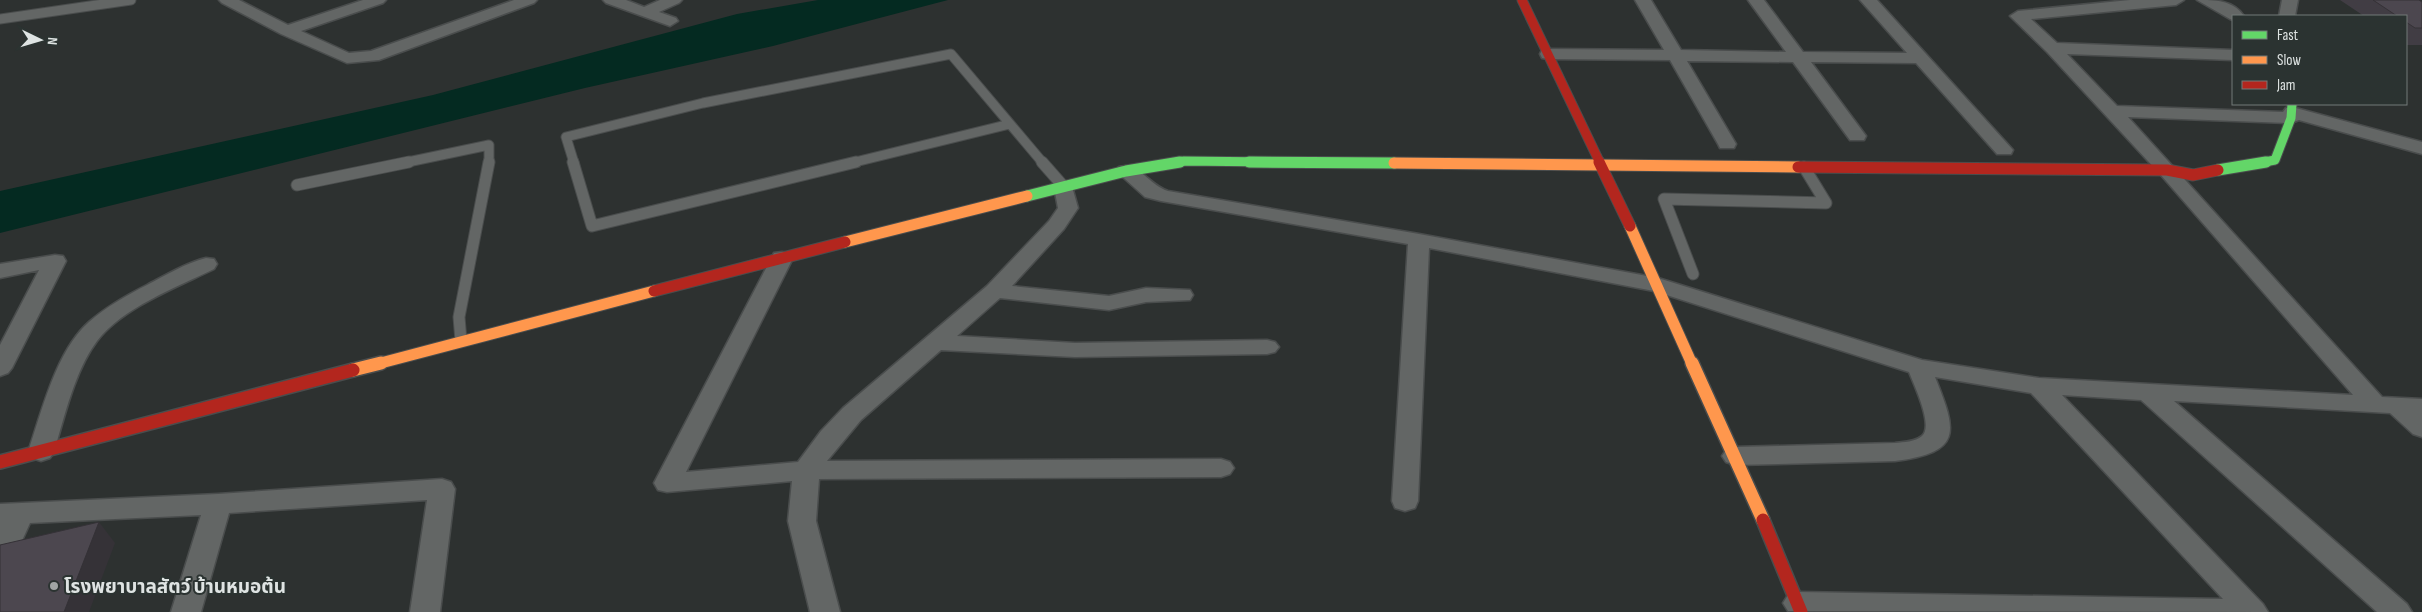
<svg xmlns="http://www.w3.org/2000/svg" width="2422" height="612" viewBox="0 0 2422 612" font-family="'Sofia Sans Condensed','Noto Sans Thai',sans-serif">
<rect width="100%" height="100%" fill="#2d3130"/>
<!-- water -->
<path fill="#042a21" d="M818 0H948L773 46 585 88 0 233V191L433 95 737 14Z"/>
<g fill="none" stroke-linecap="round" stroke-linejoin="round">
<defs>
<path id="lane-far1" d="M0 19 131 0
M403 163 489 145V163
M574 163 566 137 703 103 951 54 1043 163
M851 163 1010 124"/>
<path id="lane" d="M573 162 592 226 856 162
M1042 162 1064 187
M297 185 409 162
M1693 274 1664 199 1826 203 1804 167
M461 341 459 317 489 162"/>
<path id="street" d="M219 0H239L288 25 363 0H386L383 3 301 31 349 53 371 51 514 0H537L534 3 379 60 347 63 281 34 222 3Z
M603 0H626L644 7 660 0H682L679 3 659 12 676 18 678 21 670 26 606 3Z
M1635 0H1651L1681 50 1786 52 1748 0H1764L1803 52 1907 53 1860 0H1877L2013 150 2011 154H1997L1916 63 1811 62 1866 136 1864 140H1850L1793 62 1687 61 1736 144 1734 148H1720L1718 144 1670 60 1548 59 1542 58 1540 54 1542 50 1548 49 1664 50Z
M2130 0H2184L2176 5 2031 19 2057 43 2233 50V60L2067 54 2117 106 2283 112 2286 108 2292 107 2422 142V154L2299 120 2291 123 2128 117 2382 397 2422 399V437L2413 434 2390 413 2174 401 2407 604 2412 612H2377L2141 400 2062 395 2263 604 2268 612 1788 611 1783 603 1788 595 1798 592 2223 599 2031 393 1935 377C1957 432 1963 452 1895 461L1735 465 1726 462 1722 456 1726 450 1735 447 1895 443C1904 442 1915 442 1922 436 1934 426 1914 385 1909 372L1654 291 1429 248 1418 501 1415 508 1405 511 1395 508 1392 501 1408 244 1161 201 1145 197 1116 171 1119 167C1139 162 1150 186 1168 191L1419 234 1658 278 1922 360 2039 378 2353 395 2160 174 2047 52 2010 16 2018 11Z
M2197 0C2215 0 2233 0 2244 16H2233V20L2230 19Z
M2282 0H2298L2295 16H2279Z
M1064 181 1071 183 1078 208 1064 229 1012 286 1109 296 1146 288 1190 290 1193 295 1190 300 1146 302 1109 310 1000 298 957 336 1075 343 1267 340 1275 342 1279 347 1275 352 1267 354 1075 357 941 350 861 420 827 461 1221 459 1230 462 1234 468 1230 474 1221 477 819 479 816 521 840 612H810L788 521 792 481 667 492 658 490 654 483 774 253 782 252 790 253 793 258 686 472 798 462 821 431 843 408 987 286 1049 221 1058 208 1054 187 1057 183Z
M55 255 63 256 66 261 12 368 8 373 0 376V345L39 270 0 278V264Z
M206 258 214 259 217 264 214 269C177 287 122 308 97 341 75 370 64 418 54 452L50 458 41 461 32 458 28 452C42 411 56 351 89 322 106 307 127 295 147 285 166 275 186 263 206 258Z
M442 479 451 482 455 489 440 612H410L427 500 229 513 201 612H171L201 515 30 523 10 567 0 570V504L218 494Z"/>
<path id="fast-far1" d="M1173 163 1184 161 1380 163
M2259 163 2275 160 2291 118 2292 104"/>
<path id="fast" d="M1249 162 1394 163
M2218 170 2266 162
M1027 196 1126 171 1180 162"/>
<path id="slow-far1" d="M1394 163 1798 167
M1630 226 1692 364
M845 242 1027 196
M377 364 654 291"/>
<path id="slow" d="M1692 363 1763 520
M353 370 381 363"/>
<path id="jam-far2" d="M1522 0 1600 163"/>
<path id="jam-far1" d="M1599 162 1630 226
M1798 167 2167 170 2193 175 2218 170
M654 291 845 242"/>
<path id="jam" d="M0 462 353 370
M1763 520 1801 612"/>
</defs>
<!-- lane-far1 casing -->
<use href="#lane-far1" stroke="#4a4d4d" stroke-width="11"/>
<!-- lane casing -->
<use href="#lane" stroke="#4a4d4d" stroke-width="13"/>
<!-- street casing -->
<use href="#street" stroke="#4a4d4d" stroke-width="3"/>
<!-- fast-far1 casing -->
<use href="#fast-far1" stroke="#4a4d4d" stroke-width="11"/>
<!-- fast casing -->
<use href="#fast" stroke="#4a4d4d" stroke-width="13"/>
<!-- slow-far1 casing -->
<use href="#slow-far1" stroke="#4a4d4d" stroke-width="13"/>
<!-- slow casing -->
<use href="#slow" stroke="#4a4d4d" stroke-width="16"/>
<!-- jam-far2 casing -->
<use href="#jam-far2" stroke="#4a4d4d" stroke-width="11"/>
<!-- jam-far1 casing -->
<use href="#jam-far1" stroke="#4a4d4d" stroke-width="13"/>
<!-- jam casing -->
<use href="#jam" stroke="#4a4d4d" stroke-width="16"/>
<!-- lane-far1 -->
<use href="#lane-far1" stroke="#636665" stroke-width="9"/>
<!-- lane -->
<use href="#lane" stroke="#636665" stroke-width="11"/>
<!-- street -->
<use href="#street" fill="#636665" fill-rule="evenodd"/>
<!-- fast-far1 -->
<use href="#fast-far1" stroke="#63d668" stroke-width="9"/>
<!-- fast -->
<use href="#fast" stroke="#63d668" stroke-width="11"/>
<!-- slow-far1 -->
<use href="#slow-far1" stroke="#ff974d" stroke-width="11"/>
<!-- slow -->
<use href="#slow" stroke="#ff974d" stroke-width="13"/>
<!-- jam-far2 -->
<use href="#jam-far2" stroke="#b3261e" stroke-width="9"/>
<!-- jam-far1 -->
<use href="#jam-far1" stroke="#b3261e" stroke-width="11"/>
<!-- jam -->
<use href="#jam" stroke="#b3261e" stroke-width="13"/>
</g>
<!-- wall -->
<path fill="#413d44" d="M2340 0H2419L2422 2V45H2406V16H2364Z"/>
<!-- shaded-wall -->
<path fill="#353237" d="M99 522 115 543 89 612H64Z"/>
<!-- building -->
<path fill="#4c474f" stroke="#353237" d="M2373 0H2419L2422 2V28H2415L2406 22V16H2397Z
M99 522 64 612H0V545Z"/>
<!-- markers -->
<circle fill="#a1a5a4" stroke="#2b3331" stroke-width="2" cx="54" cy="586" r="5"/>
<g text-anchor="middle" stroke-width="4" stroke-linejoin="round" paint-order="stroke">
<!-- near-poi labels -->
<g font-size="19" font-weight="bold" fill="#dfe4e3" stroke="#2b3331" text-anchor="start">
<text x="64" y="593">โรงพยาบาลสัตว์ บ้านหมอต้น</text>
</g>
</g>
<!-- legend -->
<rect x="2232" y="15" width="175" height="90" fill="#2b3331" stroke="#737a78"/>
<rect x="2242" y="31" width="25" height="8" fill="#63d668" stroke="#737a78"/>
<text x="2277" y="40" font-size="15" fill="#dfe4e3">Fast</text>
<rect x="2242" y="56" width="25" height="8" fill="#ff974d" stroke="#737a78"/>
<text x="2277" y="65" font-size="15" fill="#dfe4e3">Slow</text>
<rect x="2242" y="81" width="25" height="8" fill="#b3261e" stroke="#737a78"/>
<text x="2277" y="90" font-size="15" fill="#dfe4e3">Jam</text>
<!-- north arrow -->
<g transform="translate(40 40) rotate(95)" stroke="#2b3331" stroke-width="4" paint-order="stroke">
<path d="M0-4L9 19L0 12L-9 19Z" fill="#dfe4e3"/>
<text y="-8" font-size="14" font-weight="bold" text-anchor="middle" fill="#dfe4e3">N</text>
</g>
</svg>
